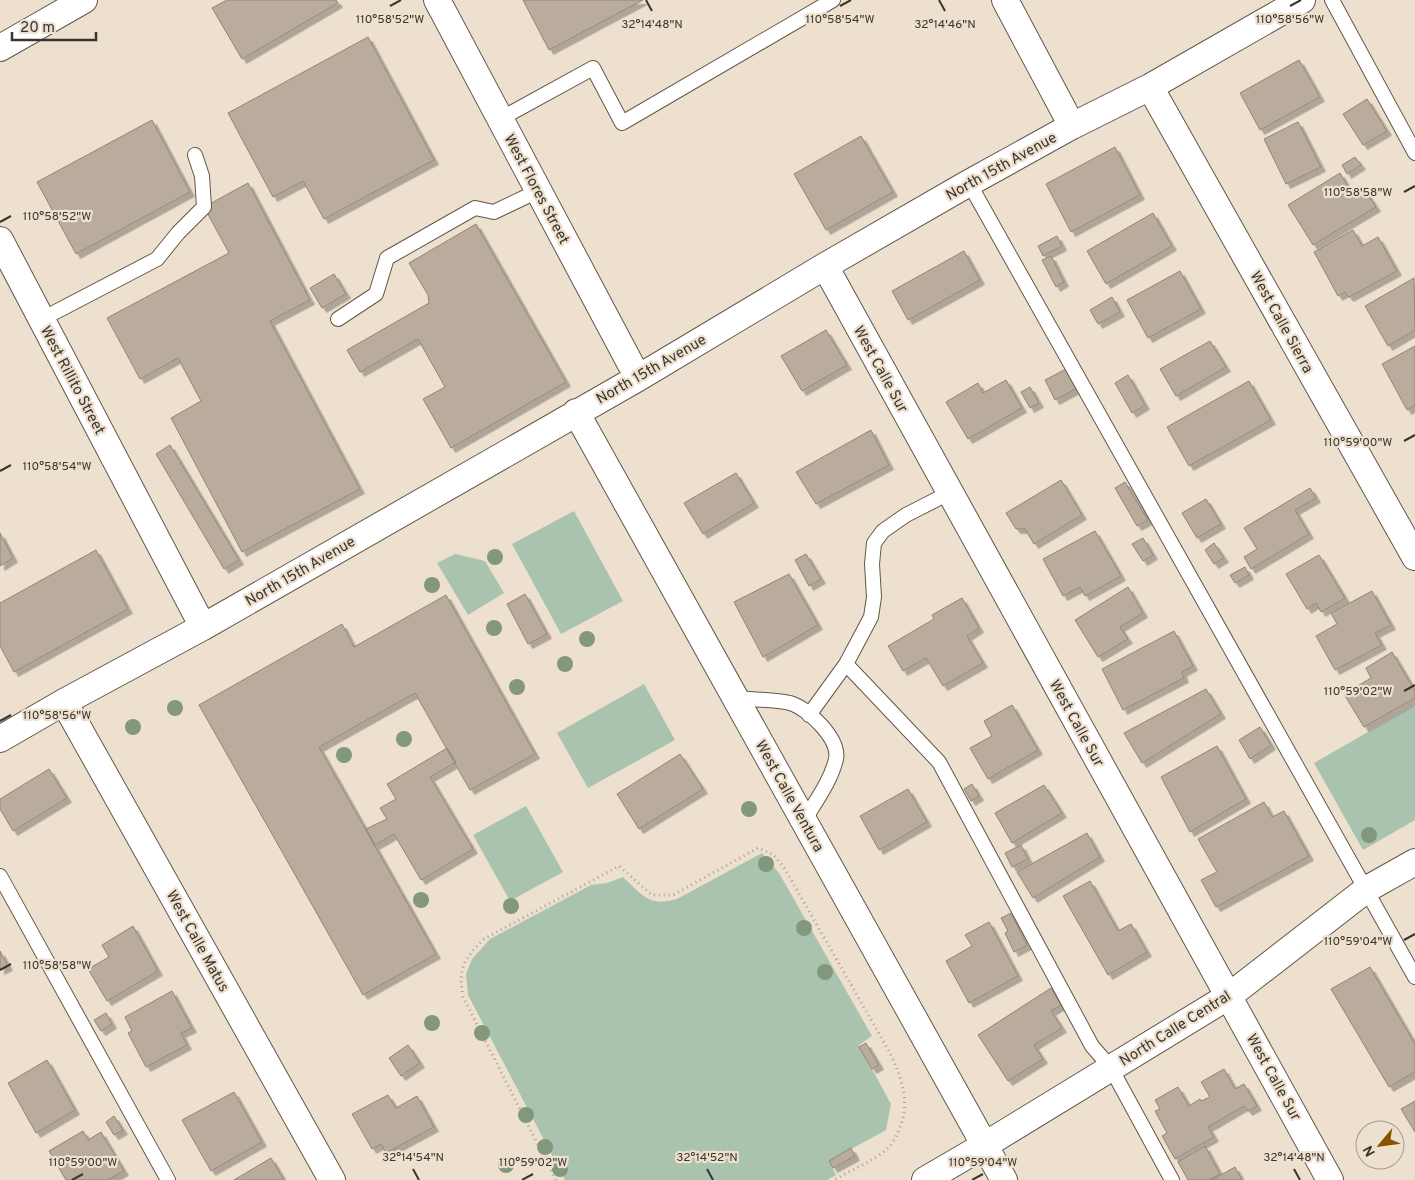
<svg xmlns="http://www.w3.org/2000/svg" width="1415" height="1180" viewBox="0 0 1415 1180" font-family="Overpass,sans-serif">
<defs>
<filter id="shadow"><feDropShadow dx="4.5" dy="4.5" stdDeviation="0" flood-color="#0004"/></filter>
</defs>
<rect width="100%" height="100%" fill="#ede0cf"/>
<!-- green -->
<path fill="#aac3af" d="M574 511 623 601 561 634 512 544Z
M455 554 485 561 504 593 468 615 437 563Z
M644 684 675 740 588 788 557 733Z
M1415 705V820L1363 850 1314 763Z
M526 806 563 872 510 901 473 835Z
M762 853 779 873 872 1036 859 1045 891 1104 886 1130 829 1161 836 1175 827 1180H565L468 995 466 974 472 959 490 939 591 885 607 883 623 877C642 895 649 907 677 899Z"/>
<!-- building -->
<path fill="#b9ac9d" stroke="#918576" filter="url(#shadow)" d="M227 0H336L338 3 242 59 212 8Z
M523 0H643L549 50Z
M368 37 434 160 324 219 303 181 273 197 228 113Z
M1299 60 1320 97 1260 130 1240 93Z
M1367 99 1387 131 1363 145 1343 114Z
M152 120 190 192 76 254 37 182Z
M1298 122 1321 167 1286 184 1264 139Z
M861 136 893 192 826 230 794 174Z
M1115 147 1140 195 1071 232 1046 184Z
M1355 157 1361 165 1347 174 1342 165Z
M1340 173 1353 195 1363 189 1367 193 1376 207 1313 245 1288 205Z
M248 183 310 300 270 321 360 489 242 552 171 418 201 401 178 358 140 379 107 318 229 253 204 207Z
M1153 213 1172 246 1106 284 1087 251Z
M476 224 566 382 451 448 423 399 445 387 418 339 360 372 347 350 429 303 428 295 409 263Z
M1353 230 1362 246 1378 237 1397 271 1349 297 1345 292 1338 296 1314 252Z
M1057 236 1062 246 1043 256 1038 246Z
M964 251 980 280 908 320 892 291Z
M1051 256 1064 282 1056 287 1042 260Z
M1180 271 1201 309 1148 338 1127 300Z
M334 274 346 294 322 308 310 288Z
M1414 278 1415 330 1388 346 1365 306Z
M1112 297 1120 312 1098 324 1090 310Z
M826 330 847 365 802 391 781 356Z
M1210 341 1226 367 1176 396 1160 369Z
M1415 346V405L1407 410 1382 364Z
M1066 369 1076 389 1055 400 1045 380Z
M1128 375 1145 405 1132 413 1115 383Z
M1006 380 1022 408 968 439 946 402 978 383 983 393Z
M1249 381 1271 420 1189 466 1167 427Z
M1030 387 1039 403 1030 408 1021 392Z
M871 430 889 465 816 504 796 472Z
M170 445 239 560 224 569 156 454Z
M736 473 754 503 703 534 684 503Z
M1061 480 1082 515 1034 544 1025 529H1016L1006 513Z
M1125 482 1148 520 1137 526 1115 488Z
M1310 488 1316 498 1295 510 1309 534 1251 569 1244 557 1257 549 1244 528Z
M1206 499 1221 524 1197 538 1182 513Z
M1095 531 1121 576 1085 596 1080 587 1063 596 1043 559Z
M0 533 13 558 0 566Z
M1143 538 1153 555 1143 561 1132 544Z
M1214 543 1224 558 1214 564 1205 550Z
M96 550 128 609 14 672 0 646V603Z
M806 554 821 579 809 586 795 560Z
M1319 555 1345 598 1321 612 1316 603 1307 609 1286 574Z
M1245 567 1249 575 1235 583 1230 575Z
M789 574 818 625 763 657 734 602Z
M1128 587 1143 613 1120 627 1128 639 1098 657 1075 620Z
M1372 591 1391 625 1375 633 1382 645 1335 670 1316 636 1337 624 1331 613Z
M525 594 547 634 528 644 507 604Z
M446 595 535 754 470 790 415 693 319 747 436 954 363 995 199 705 342 624 354 647Z
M962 598 979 628 967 636 983 663 943 686 926 658 903 671 888 646 934 619 932 615Z
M1174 631 1193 666 1182 672 1184 678 1123 710 1102 669Z
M1392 652 1415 691V698L1364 727 1344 694 1371 678 1366 668Z
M1206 689 1221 714 1142 763 1124 733Z
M1012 705 1038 750 988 779 970 748 992 736 984 721Z
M1260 727 1271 745 1250 759 1239 740Z
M1217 746 1246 799 1190 832 1161 777Z
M447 748 456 762 430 777 473 849 421 880 394 834 375 845 366 829 387 819 380 808 396 799 387 784Z
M680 754 703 789 639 829 617 794Z
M49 769 67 798 13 831 0 809V799Z
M972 784 979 796 971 801 964 789Z
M1044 785 1062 813 1012 843 995 813Z
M908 789 927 822 879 850 860 816Z
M1264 802 1272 817 1284 811 1309 856 1216 907 1201 880 1217 872 1198 839Z
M1087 833 1100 857 1033 898 1017 872Z
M1021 845 1028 859 1012 867 1005 853Z
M1090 881 1118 931 1131 924 1147 952 1108 975 1063 896Z
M1011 913 1027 945 1014 952 1005 933 1008 931 1001 918Z
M989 922 1018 976 969 1003 946 961 972 946 965 935Z
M133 926 158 971 107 1001 88 969 109 957 102 945Z
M0 951 8 966 0 970Z
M1370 967 1415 1044V1072L1389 1087 1331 989Z
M1051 988 1061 1005 1051 1011 1062 1028 1034 1045 1043 1059 1008 1081 978 1035Z
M172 991 192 1028 181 1033 187 1045 146 1067 128 1033 132 1031 125 1017Z
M106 1013 112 1024 101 1031 94 1020Z
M866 1043 879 1065 872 1069 859 1047Z
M408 1045 420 1063 401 1076 389 1058Z
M47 1060 75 1110 36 1133 8 1083Z
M1224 1069 1235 1089 1244 1084 1257 1106 1248 1111 1244 1106 1208 1127 1214 1137 1175 1159 1162 1136 1167 1133 1155 1111 1160 1109 1155 1100 1178 1087 1189 1106 1200 1099 1201 1101 1210 1097 1201 1082Z
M234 1092 262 1142 211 1171 182 1120Z
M388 1095 396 1108 417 1096 434 1127 386 1153 381 1144 372 1149 352 1114Z
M1415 1101V1132L1401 1109Z
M114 1116 123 1130 114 1135 106 1122Z
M83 1131 88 1140 101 1132 124 1171 108 1180H66L49 1151Z
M1205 1146 1220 1174 1209 1180H1188L1178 1162Z
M851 1148 855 1156 833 1168 829 1161Z
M271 1158 284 1180H234Z
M1235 1167 1242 1180H1212Z"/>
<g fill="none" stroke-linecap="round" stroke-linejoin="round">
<defs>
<path id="lane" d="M1332 0 1415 153
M500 119 593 68 622 123 833 0
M969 183 1415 977
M42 319 157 259 178 233 204 207 202 176 195 155
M338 319 376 294 387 258 475 208 494 212 538 191
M846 664 939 762 1092 1046 1111 1068 1172 1180
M736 698C752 700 774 699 790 703 808 708 840 739 836 759 831 781 815 802 804 821
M809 715 846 664 871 617 874 597 872 564 874 543 883 531 906 515 949 493
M0 876 168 1180"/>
<path id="street" d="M437 0 638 378
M1005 0 1072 126
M0 48 84 0
M1150 87 1415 557
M0 240 203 627
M825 266 1330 1180
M576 412 1004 1180
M64 702 332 1180
M0 739 64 702 203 627 638 378 825 266 969 183 1072 126 1150 87 1302 0
M925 1180 985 1145 1229 996 1367 889 1415 862"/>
</defs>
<!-- lane casing -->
<use href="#lane" stroke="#625749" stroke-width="16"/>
<!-- street casing -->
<use href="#street" stroke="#625749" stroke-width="28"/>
<!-- path -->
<path stroke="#aaa093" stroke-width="3" stroke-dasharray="1 4" stroke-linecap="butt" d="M556 1180 463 997C458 968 463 960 484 939L619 866 652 895H673L758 848 774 855 785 869 890 1053C902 1080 911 1101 899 1130 896 1137 892 1144 887 1149 872 1162 851 1170 834 1180"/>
<!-- lane -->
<use href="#lane" stroke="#fff" stroke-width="14"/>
<!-- street -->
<use href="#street" stroke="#fff" stroke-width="26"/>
</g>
<!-- trees -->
<g fill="#82977c">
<circle cx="495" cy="557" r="8"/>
<circle cx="432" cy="585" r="8"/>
<circle cx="494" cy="628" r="8"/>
<circle cx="587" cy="639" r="8"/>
<circle cx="565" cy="664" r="8"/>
<circle cx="517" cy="687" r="8"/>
<circle cx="175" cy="708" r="8"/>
<circle cx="133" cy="727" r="8"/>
<circle cx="404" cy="739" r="8"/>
<circle cx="344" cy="755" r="8"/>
<circle cx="749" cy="809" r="8"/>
<circle cx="1369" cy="835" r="8"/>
<circle cx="766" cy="864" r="8"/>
<circle cx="421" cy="900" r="8"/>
<circle cx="511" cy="906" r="8"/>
<circle cx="804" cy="928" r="8"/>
<circle cx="825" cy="972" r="8"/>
<circle cx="432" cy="1023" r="8"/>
<circle cx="482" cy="1033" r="8"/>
<circle cx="526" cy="1115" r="8"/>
<circle cx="545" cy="1147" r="8"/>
<circle cx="506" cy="1165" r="8"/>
<circle cx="560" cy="1169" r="8"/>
</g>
<!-- ticks -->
<path fill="none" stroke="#3a352e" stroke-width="2" d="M646 0 652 11M939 0 945 11M390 6 401 0M840 6 851 0M1290 6 1301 0M1404 192 1415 186M0 222 11 216M1404 441 1415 435M0 471 11 465M1404 691 1415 685M0 721 11 715M1404 940 1415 934M0 970 11 964M413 1169 419 1180M707 1169 713 1180M1294 1169 1300 1180M72 1180 83 1174M522 1180 533 1174M972 1180 983 1174"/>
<g text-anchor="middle" stroke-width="4.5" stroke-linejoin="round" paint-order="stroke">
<!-- street labels -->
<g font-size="15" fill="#3a352e" stroke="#ede0cf">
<text transform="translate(1001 166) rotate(-29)" y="5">North 15th Avenue</text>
<text transform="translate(537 189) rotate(62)" y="5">West Flores Street</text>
<text transform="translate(1282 322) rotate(61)" y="5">West Calle Sierra</text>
<text transform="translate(651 369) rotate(-30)" y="5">North 15th Avenue</text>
<text transform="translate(881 369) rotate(61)" y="5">West Calle Sur</text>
<text transform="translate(73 380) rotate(62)" y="5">West Rillito Street</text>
<text transform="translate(300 571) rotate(-30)" y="5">North 15th Avenue</text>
<text transform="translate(1077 723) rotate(61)" y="5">West Calle Sur</text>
<text transform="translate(790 796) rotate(61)" y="5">West Calle Ventura</text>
<text transform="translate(198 941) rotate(61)" y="5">West Calle Matus</text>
<text transform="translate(1175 1028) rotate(-32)" y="5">North Calle Central</text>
<text transform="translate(1274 1077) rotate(61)" y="5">West Calle Sur</text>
</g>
</g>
<g font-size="12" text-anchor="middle" fill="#3a352e" stroke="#ede0cf" stroke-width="4.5" stroke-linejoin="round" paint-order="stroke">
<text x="390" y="23">110°58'52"W</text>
<text x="840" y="23">110°58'54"W</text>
<text x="1290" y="23">110°58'56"W</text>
<text x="652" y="28">32°14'48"N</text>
<text x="945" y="28">32°14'46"N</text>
<text x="1358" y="196">110°58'58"W</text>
<text x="57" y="220">110°58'52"W</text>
<text x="1358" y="446">110°59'00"W</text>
<text x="57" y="470">110°58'54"W</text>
<text x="1358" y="695">110°59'02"W</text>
<text x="57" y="719">110°58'56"W</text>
<text x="1358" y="945">110°59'04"W</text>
<text x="57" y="969">110°58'58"W</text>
<text x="413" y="1161">32°14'54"N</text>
<text x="707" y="1161">32°14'52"N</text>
<text x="1294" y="1161">32°14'48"N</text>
<text x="83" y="1166">110°59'00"W</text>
<text x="533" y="1166">110°59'02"W</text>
<text x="983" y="1166">110°59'04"W</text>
</g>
<!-- north arrow -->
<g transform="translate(1380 1145) rotate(241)"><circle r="24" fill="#ede0cf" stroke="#a59c8f"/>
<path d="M0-4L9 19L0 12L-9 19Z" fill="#875300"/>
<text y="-8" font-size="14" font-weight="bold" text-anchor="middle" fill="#3a352e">N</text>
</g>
<!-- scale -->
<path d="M12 32v8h84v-8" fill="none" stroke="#3a352e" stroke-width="2.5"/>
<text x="20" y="32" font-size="15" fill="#3a352e" stroke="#ede0cf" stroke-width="4" paint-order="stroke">20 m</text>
</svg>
